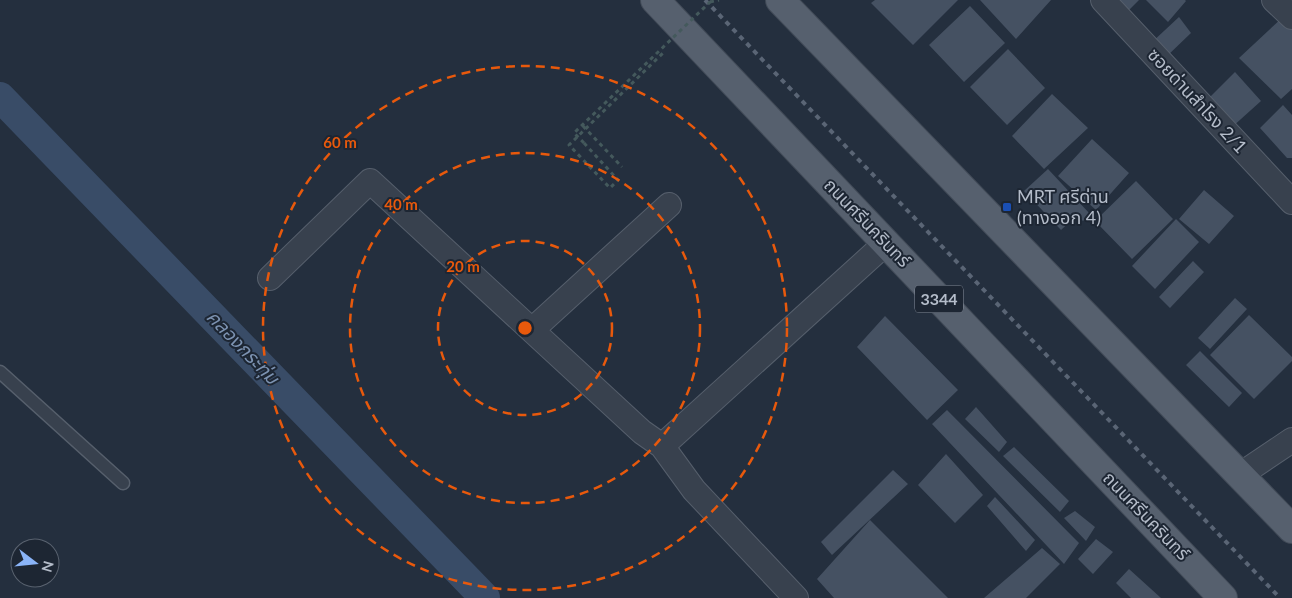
<svg xmlns="http://www.w3.org/2000/svg" width="1292" height="598" viewBox="0 0 1292 598" font-family="Lato,'Noto Sans Thai',sans-serif">
<rect width="100%" height="100%" fill="#242f3e"/>
<g fill="none" stroke-linecap="round" stroke-linejoin="round">
<!-- canal -->
<path stroke="#394c67" stroke-width="30" d="M0 97 485 598"/>
</g>
<!-- building -->
<path fill="#455162" d="M875 0H958L913 45 871 3Z
M980 0H1051L1016 39Z
M1110 0H1139L1124 15Z
M1146 0H1185L1186 1 1168 22Z
M970 6 1005 43 964 82 929 45Z
M1179 17 1191 33 1165 58 1150 44Z
M1283 17 1292 27V89L1281 99 1239 58Z
M1008 49 1045 88 1007 125 970 87Z
M1235 72 1261 101 1231 128 1204 103Z
M1052 94 1088 128 1044 169 1012 136Z
M1283 105 1292 115V158H1287L1260 128Z
M1092 139 1129 173 1096 210 1058 176Z
M1048 169 1090 214 1083 221 1077 215 1061 230 1024 191Z
M1136 181 1173 219 1132 259 1095 221Z
M1204 190 1234 216 1209 244 1179 219Z
M1176 219 1199 242 1155 289 1132 266Z
M1193 261 1204 272 1170 308 1159 297Z
M1235 298 1247 309 1210 349 1198 338Z
M1249 315 1292 357V361L1254 399 1210 355Z
M885 316 958 390 927 420 857 347Z
M1200 351 1242 393 1229 407 1186 365Z
M976 407 1007 442 999 452 965 419Z
M947 410 1079 543 1064 564 932 424Z
M1014 447 1069 501 1060 512 1003 456Z
M946 454 983 495 955 523 918 485Z
M893 470 908 484 832 555 821 542Z
M995 497 1035 540 1026 551 987 506Z
M1075 511 1095 527 1086 541 1064 518Z
M870 520 948 598H834L817 579Z
M1096 539 1113 552 1093 574 1078 559Z
M1042 548 1060 564 1026 598H984Z
M1129 569 1161 598H1131L1116 583Z"/>
<g fill="none" stroke-linecap="round" stroke-linejoin="round">
<defs>
<path id="service" d="M0 372 123 483"/>
<path id="minor" d="M1103 0 1292 202
M1274 0 1292 17
M270 278 370 181 642 432 662 446
M532 330 669 205
M1240 475 1292 440
M796 598 694 490 662 446 886 243"/>
<path id="primary" d="M655 0 1223 598
M780 0 1292 529"/>
</defs>
<!-- service casing -->
<use href="#service" stroke="#565f6c" stroke-width="15"/>
<!-- minor casing -->
<use href="#minor" stroke="#565f6c" stroke-width="26"/>
<!-- primary casing -->
<use href="#primary" stroke="#414a57" stroke-width="30"/>
<!-- path -->
<path stroke="#44595c" stroke-width="3" stroke-dasharray="4 4" stroke-linecap="butt" d="M710 2 719 0
M584 143 618 180 610 188 569 145 665 51"/>
<!-- service -->
<use href="#service" stroke="#38414e" stroke-width="12"/>
<!-- minor -->
<use href="#minor" stroke="#38414e" stroke-width="24"/>
<!-- primary -->
<use href="#primary" stroke="#56606e" stroke-width="28"/>
<!-- rail -->
<path stroke="#5a6575" stroke-width="4" stroke-dasharray="5 5" stroke-linecap="butt" d="M705 0 1280 598"/>
<!-- path-bridge -->
<path stroke="#44595c" stroke-width="3" stroke-dasharray="4 4" stroke-linecap="butt" d="M583 126 622 167
M584 143 574 133 710 2 708 0"/>
</g>
<!-- distance rings -->
<g fill="none" stroke="#e8590c" stroke-width="2.5" stroke-dasharray="9 6">
<circle cx="525" cy="328" r="87"/>
<circle cx="525" cy="328" r="175"/>
<circle cx="525" cy="328" r="262"/>
</g>
<!-- markers -->
<rect fill="#1a4fb4" stroke="#1d2633" stroke-width="2" x="1002" y="202" width="10" height="10" rx="2.5"/>
<g text-anchor="middle" stroke-width="4" stroke-linejoin="round" paint-order="stroke">
<!-- shield labels -->
<rect fill="#1d2633" stroke="#878f9c" stroke-width="1" x="915" y="285.5" width="48" height="27" rx="4"/>
<g font-size="16" font-weight="bold" fill="#b4bcc9">
<text x="939" y="305">3344</text>
</g>
<!-- street labels -->
<g font-size="18" fill="#b4bcc9" stroke="#1d2633">
<text transform="translate(1197 101) rotate(47)" y="6">ซอยด่านสำโรง 2/1</text>
<text transform="translate(867 223) rotate(46)" y="6">ถนนศรีนครินทร์</text>
<text transform="translate(1146 516) rotate(46)" y="6">ถนนศรีนครินทร์</text>
</g>
<!-- poi labels -->
<g font-size="18" fill="#b4bcc9" stroke="#1d2633" text-anchor="start">
<text x="1017" y="203">MRT ศรีด่าน<tspan x="1017" dy="21">(ทางออก 4)</tspan></text>
</g>
<!-- water labels -->
<g font-size="19" font-style="italic" fill="#7c92b1" stroke="#1d2633">
<text transform="translate(243 347) rotate(46)" y="7">คลองกระทุ่ม</text>
</g>
</g>
<circle cx="525" cy="328" r="8" fill="#e8590c" stroke="#1d2633" stroke-width="2.5"/>
<g font-size="15" text-anchor="middle" font-weight="bold" fill="#e8590c" stroke="#1d2633" stroke-width="4" stroke-linejoin="round" paint-order="stroke">
<text x="340" y="148">60 m</text>
<text x="401" y="210">40 m</text>
<text x="463" y="272">20 m</text>
</g>
<!-- north arrow -->
<g transform="translate(35 563) rotate(106)"><circle r="24" fill="#1d2633" stroke="#59626f"/>
<path d="M0-4L9 19L0 12L-9 19Z" fill="#8ab4f8"/>
<text y="-8" font-size="14" font-weight="bold" text-anchor="middle" fill="#b4bcc9">N</text>
</g>
</svg>
